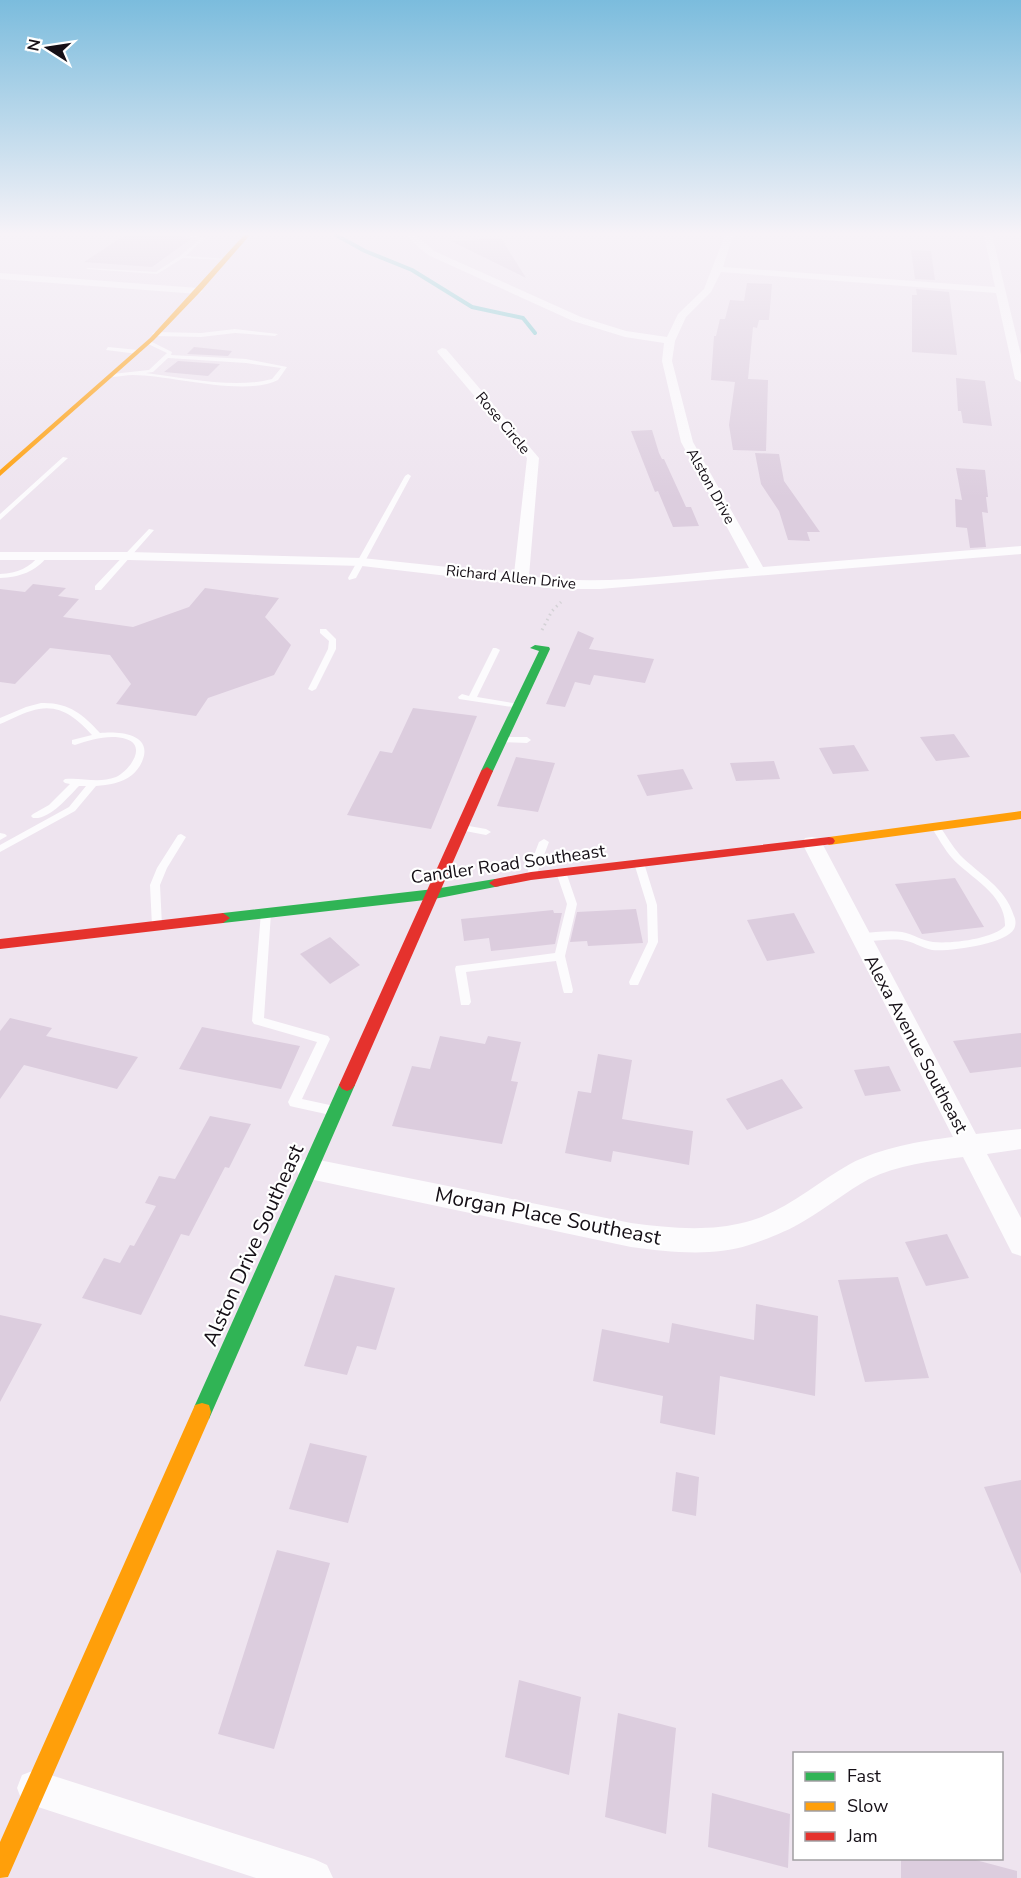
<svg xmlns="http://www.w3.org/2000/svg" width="1021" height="1878" viewBox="0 0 1021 1878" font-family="'Nunito Sans',sans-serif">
<rect width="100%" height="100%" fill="#eee4ef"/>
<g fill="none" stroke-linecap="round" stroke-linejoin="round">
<!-- stream -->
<path stroke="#78c8cd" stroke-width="4" d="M336 235 365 251 412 270 472 307 523 318 535 333"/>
</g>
<!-- building -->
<path fill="#dccdde" d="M125 235 180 236 191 239 152 267 84 262Z
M501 238 526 278 451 241Z
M911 250 931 251 935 280 915 279Z
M747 283 772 284 769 320H759L757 328 753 327 748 379 768 380 766 451 733 450 729 425 735 382 711 380 714 336H716L720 319H725L730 300 744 301Z
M916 289 949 292 957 355 912 352V295H917Z
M194 347 232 351 228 356 187 354Z
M178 361 220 364 208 376 164 372Z
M956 378 985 381 992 426 963 423 961 411H958Z
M652 430 659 453 662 459H664L686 507H691L699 526 673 527 658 491 655 492 631 431Z
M755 453 779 454 784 481 820 532H807L810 541 788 540 779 511 761 484Z
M956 468 985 470 988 497H986L988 513 982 512 986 547 970 548 967 528 956 527 955 499 962 500Z
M33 584 66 588 58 596 79 599 63 617 133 627 189 607 205 588 279 598 265 617 291 645 274 675 208 698 196 716 116 704 131 684 110 655 50 648 15 684 0 682V589L25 592Z
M578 631 594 638 589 649 654 659 645 683 594 675 590 685 575 682 565 707 546 704Z
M413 708 477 716 431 829 347 815 380 751 392 753Z
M954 734 970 757 936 761 920 737Z
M854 745 869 771 833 774 819 748Z
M516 757 555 763 538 812 497 806Z
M774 761 780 779 736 781 730 763Z
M683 769 693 789 647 796 637 775Z
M955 878 984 927 922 934 895 884Z
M636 909 643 943 588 946 587 941 570 942 577 912Z
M553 910 554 913H562L555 944 491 951 489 938 464 941 461 919Z
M794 913 815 953 767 961 747 920Z
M330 937 360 965 330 984 300 954Z
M10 1018 52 1028 46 1036 138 1057 117 1089 24 1065 0 1099V1031Z
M202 1027 300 1046 281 1089 179 1069Z
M1021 1033V1067L970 1073 953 1041Z
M440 1036 485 1044 488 1036 521 1042 511 1081 518 1082 502 1144 392 1126 412 1066 430 1069Z
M598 1054 632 1060 622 1119 693 1131 689 1165 613 1151 611 1162 565 1153 578 1091 591 1093Z
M889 1066 901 1091 865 1096 854 1070Z
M782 1079 803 1108 747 1130 726 1099Z
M210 1116 251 1124 229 1168 225 1167 189 1236 181 1234 141 1315 82 1298 104 1258 120 1263 130 1245 134 1246 156 1206 145 1203 159 1176 175 1179Z
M947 1234 969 1278 926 1286 905 1242Z
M335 1275 395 1288 376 1350 357 1346 347 1375 304 1366Z
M898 1277 929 1378 865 1382 838 1280Z
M756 1304 818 1316 815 1396 720 1376 715 1435 660 1423 663 1396 593 1381 602 1329 669 1343 672 1323 754 1340Z
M0 1315 42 1324 0 1402Z
M310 1443 367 1456 348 1523 289 1509Z
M676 1472 699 1477 696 1516 672 1511Z
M1021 1480V1574L984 1487Z
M277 1550 330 1563 274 1749 218 1734Z
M519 1680 581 1697 569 1775 505 1757Z
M618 1713 676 1728 666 1834 605 1817Z
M712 1793 790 1814 788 1868 708 1847Z
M901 1858H968L1017 1871V1878H901Z"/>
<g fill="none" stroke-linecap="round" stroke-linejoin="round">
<!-- path -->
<path stroke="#d4d2d6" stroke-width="3" stroke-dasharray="1.5 4" stroke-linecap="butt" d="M542 630 552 611 561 602"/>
<!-- lane -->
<path fill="#fcfbfd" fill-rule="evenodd" d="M182 235H191L205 238 186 256 227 259 225 260 183 258 157 274 86 269 88 268 156 272 180 256 200 239Z
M235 329 278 334 275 336 235 333 201 337 155 336 152 334 155 332 201 333Z
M146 341H150L172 352 171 355 246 359 287 367 278 380C244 397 171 375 133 375 126 375 118 377 110 377L109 376 112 374 149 370 167 353 146 343ZM168 358 246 363 281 368 272 379C235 389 185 378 146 373L153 372Z
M108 347 138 350 141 352 138 354 106 350Z
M63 457 68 458 0 520V514Z
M408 474 411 476 356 578 349 580 348 578 405 476Z
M149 529 154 530 101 590H95V586Z
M41 554 48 556C35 572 20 577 0 578V574C18 573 29 568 41 554Z
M320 629H326L336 639V649L316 689 312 691 308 689 328 649 329 641 320 633Z
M493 648H496L500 650 477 697 519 704V708L459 699 458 697 462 694 469 696Z
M41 703C68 702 83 714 100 733 117 731 152 733 143 759 141 765 137 771 132 775 122 783 108 785 96 786L75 811 0 852V845L69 807 86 786H79C68 797 50 820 33 818L31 816 33 814 49 805 70 784 65 783 63 781 65 779C82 777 97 784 116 777 129 771 148 746 126 739 109 734 91 740 75 745L72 744V740L92 735C75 716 57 702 31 711 20 714 10 720 0 724V718L26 707Z
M501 737H527L531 740 527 743 498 742 497 740Z
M936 824 939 825C946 835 952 846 960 855 980 875 1005 887 1014 916 1016 920 1016 925 1014 929 1006 944 949 952 932 950 922 948 912 941 902 940 887 938 871 943 856 940L855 937 856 934 860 933C874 933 888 930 902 932 913 934 923 941 933 942 951 944 993 939 1005 926 1006 894 970 878 952 858 944 849 938 837 931 827Z
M463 825 486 829 491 832 486 835 460 830 458 828 460 826Z
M0 833 5 834 7 836 0 840Z
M181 834 186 837 167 868 160 885 162 926 157 930 152 926 150 885 157 868 178 835Z
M544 839 549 842 536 876 535 878H527L526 876 539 842Z
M639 860 644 863 657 905 658 942 638 985H630L629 982 648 942 647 905 634 863Z
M561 869 566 872 577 904 565 956 573 990 572 993H564L563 990 556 961 466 972 471 1002 469 1005H461L455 969 456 966 555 953 567 904 556 872Z
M266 909 271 913 264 1018 328 1036 330 1039 302 1099 339 1107 341 1111 339 1115 335 1116 294 1107 290 1106 288 1102 317 1042 258 1025 254 1024 252 1021 261 913Z"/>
<!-- street -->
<path fill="#fcfbfd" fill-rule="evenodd" d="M408 235H416L434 251 581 317 626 331 667 337 678 314 704 289 725 235H733L723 267 995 287 984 235H992L1021 355V382L1015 379 996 293 721 272 711 292 686 317 675 341 672 361 693 442 763 567 1021 546V554L600 589H558L362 566 129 560H0V552H129L362 558 514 574 527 458 438 353 437 351 442 348 446 349 539 458 529 576C601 587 676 574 749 568L681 442 662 361 664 343 625 337 573 321 428 255 411 241Z
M0 273 198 288 203 291 198 294 0 279Z
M812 837 819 838 822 843 976 1134 1021 1129V1149L987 1154 1021 1218V1256L1012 1253 963 1157C932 1161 897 1165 869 1179 847 1191 826 1208 804 1221 788 1231 767 1239 749 1245 712 1257 669 1252 631 1247L300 1177 296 1169 300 1161 309 1158 631 1223C668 1228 709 1232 746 1222 785 1212 816 1183 850 1164 880 1148 920 1141 953 1137L802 843 805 838Z
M35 1770 314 1859 327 1865 333 1878H256L35 1806 22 1801 17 1788 22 1775Z"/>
<!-- fast -->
<path fill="#30b455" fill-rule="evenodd" d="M535 645 549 647 550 649 493 771 491 774H483L481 771 539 651 530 648Z
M495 879 501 883 500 886 434 899 223 923 216 918 223 913 434 889Z
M347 1079 352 1081 355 1085 209 1419 202 1421 195 1419 193 1412 195 1405 339 1085 342 1081Z"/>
<!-- slow -->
<path fill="#ff9f0a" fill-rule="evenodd" d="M244 235H250L201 291 154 340 0 476V470L150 338Z
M1021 811V819L829 845 823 841 829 837Z
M202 1403 209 1405 211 1412 209 1419 8 1877 0 1878V1842L195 1405Z"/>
<!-- jam -->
<path fill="#e5322d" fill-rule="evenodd" d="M487 767 493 771 355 1085 352 1089 347 1091 342 1089 339 1085 481 771Z
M829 837 833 838 835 841 833 844 531 880 495 887 489 883 495 879 531 872Z
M223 913 230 918 223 923 0 949V939Z"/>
</g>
<!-- sky -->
<linearGradient id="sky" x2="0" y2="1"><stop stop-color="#7bbcdd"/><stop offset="0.47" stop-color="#f7f3f8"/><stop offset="1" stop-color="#f7f3f8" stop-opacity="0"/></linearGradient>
<rect width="1021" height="498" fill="url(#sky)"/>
<g text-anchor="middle" stroke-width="4.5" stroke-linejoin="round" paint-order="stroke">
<!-- far-street labels -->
<g font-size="15" fill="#150f16" stroke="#fff">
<text transform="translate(503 423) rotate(50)" y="5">Rose Circle</text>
<text transform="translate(711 486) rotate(61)" y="5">Alston Drive</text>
<text transform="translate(511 577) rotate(6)" y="5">Richard Allen Drive</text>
</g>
<!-- street labels -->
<g font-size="18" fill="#150f16" stroke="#fff">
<text transform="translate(508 864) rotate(-8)" y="6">Candler Road Southeast</text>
<text transform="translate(916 1044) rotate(62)" y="6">Alexa Avenue Southeast</text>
</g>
<!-- near-street labels -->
<g font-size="21" fill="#150f16" stroke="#fff">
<text transform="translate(548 1216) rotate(11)" y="7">Morgan Place Southeast</text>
<text transform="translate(253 1245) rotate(-66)" y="7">Alston Drive Southeast</text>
</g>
</g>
<!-- legend -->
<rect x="793" y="1752" width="210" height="108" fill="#ffffff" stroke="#a19fa2" stroke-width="1.5"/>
<rect x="805" y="1772" width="30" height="9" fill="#30b455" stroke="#a19fa2" stroke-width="1.5"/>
<text x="847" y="1782" font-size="18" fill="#150f16">Fast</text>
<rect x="805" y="1802" width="30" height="9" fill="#ff9f0a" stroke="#a19fa2" stroke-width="1.5"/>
<text x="847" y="1812" font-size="18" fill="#150f16">Slow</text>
<rect x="805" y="1832" width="30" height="9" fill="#e5322d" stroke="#a19fa2" stroke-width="1.5"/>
<text x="847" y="1842" font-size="18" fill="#150f16">Jam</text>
<!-- north arrow -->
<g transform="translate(48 48) rotate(282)" stroke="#ffffff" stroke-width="4.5" paint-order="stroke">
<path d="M0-4.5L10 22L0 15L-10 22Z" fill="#150f16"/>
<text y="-9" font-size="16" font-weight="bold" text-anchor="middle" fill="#150f16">N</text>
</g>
</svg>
